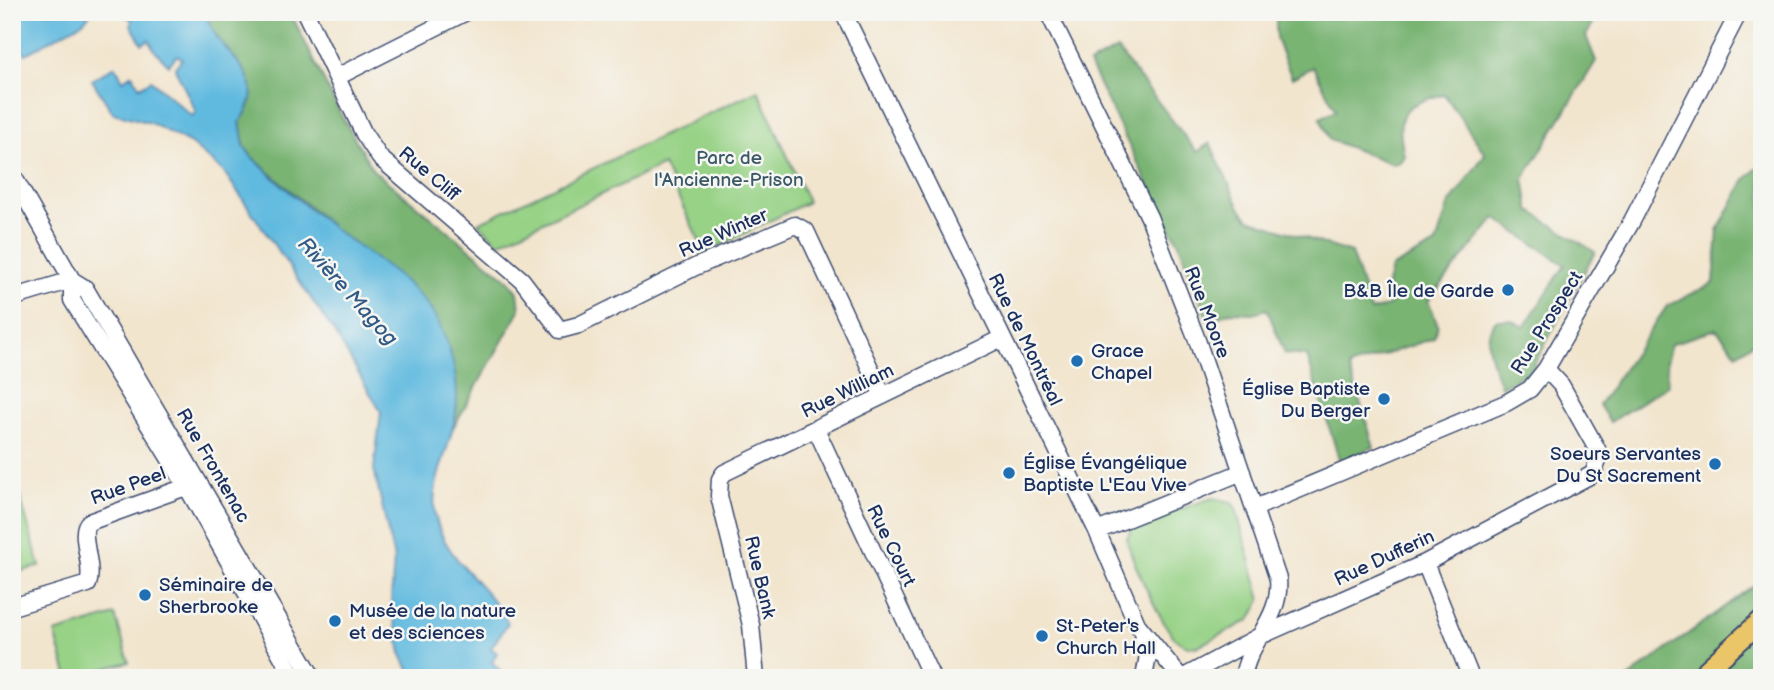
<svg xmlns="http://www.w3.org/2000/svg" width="1774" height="690" viewBox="0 0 1774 690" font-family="'Balsamiq Sans',sans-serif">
<rect width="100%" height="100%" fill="#f6f6f2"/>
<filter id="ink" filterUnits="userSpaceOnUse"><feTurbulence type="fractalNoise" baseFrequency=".0143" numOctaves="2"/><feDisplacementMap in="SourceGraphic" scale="14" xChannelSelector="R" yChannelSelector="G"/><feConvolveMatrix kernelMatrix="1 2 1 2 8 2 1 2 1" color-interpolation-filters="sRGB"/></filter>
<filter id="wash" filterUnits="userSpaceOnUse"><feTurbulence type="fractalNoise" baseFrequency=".00686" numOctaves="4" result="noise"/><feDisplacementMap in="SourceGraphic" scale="28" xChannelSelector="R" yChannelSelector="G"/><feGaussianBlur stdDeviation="1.57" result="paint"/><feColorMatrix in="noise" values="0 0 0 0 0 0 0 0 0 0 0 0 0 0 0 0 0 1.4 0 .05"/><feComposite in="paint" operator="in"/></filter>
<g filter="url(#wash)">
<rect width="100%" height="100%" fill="#f2e5ce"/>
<!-- green -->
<path fill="#97d286" stroke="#598072" stroke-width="2" d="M758 90 808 202 705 253 663 165 499 243 478 223Z
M12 470 40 566 12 574Z
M1212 498 1231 502 1236 509 1261 600 1250 620 1196 647C1187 647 1178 643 1172 635 1159 617 1130 559 1127 538L1134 525Z
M115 615 129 662 68 678 55 633Z"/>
<!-- forest -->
<path fill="#79b473" stroke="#4a7268" stroke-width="2" d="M204 12H290L340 113 373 170 508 280 518 292 520 310 453 428 456 403 407 284 332 227 252 157 244 146 240 122C267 88 241 67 220 41 213 33 209 22 204 12Z
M1276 12H1640L1594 21 1586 36 1596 61 1524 178 1529 210 1595 252 1531 370 1501 387C1494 365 1479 340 1496 320H1511L1524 327 1565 265 1495 218 1428 301 1438 325 1434 338 1349 367 1374 447 1340 462 1307 356 1285 354 1267 309 1254 313 1229 312 1208 321 1178 241 1169 227 1089 64 1117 49 1197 152 1210 143 1239 206 1249 219 1351 253 1371 311 1390 305 1387 284 1391 268 1436 244 1448 206 1485 154 1444 94C1401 106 1395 112 1404 156L1400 162 1393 164 1330 140 1320 118 1336 110 1313 67 1292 78 1276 39Z
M1762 163V347L1756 340 1737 354 1716 329 1671 344 1666 362 1668 385 1610 422 1599 405 1667 306 1714 283 1718 230 1744 181Z
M1762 572V678H1628L1758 582Z"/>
<!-- water -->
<path fill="#61badf" stroke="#3e749e" stroke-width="2" d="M12 12H92L83 22 26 54 12 40Z
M120 12H204C209 22 213 33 220 41 242 68 267 86 240 122L244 146 252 157C277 181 304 205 332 227 364 253 410 277 433 313 453 347 464 392 452 431 445 459 431 484 435 513 442 559 488 584 508 623L491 648 497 653 492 662 507 678H413L401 653 391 603 394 559 374 469 381 412 338 338 224 172 191 144 151 123 113 113 92 80 115 66 123 80 132 74 140 87 151 80 192 116 196 112 175 68 182 59 177 55 169 65 155 51 149 40 142 44 131 25 132 20Z"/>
</g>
<g filter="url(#ink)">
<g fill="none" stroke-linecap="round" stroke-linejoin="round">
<defs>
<path id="minor" d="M305 12 364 134 380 158 522 280 560 330 579 325 695 267 795 225 806 231 883 396
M843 12 1097 531 1137 624 1181 678
M1048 12 1149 217 1196 337 1278 579C1282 618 1248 641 1243 678
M337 77 466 12
M12 174 72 280V300L187 487 294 678
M72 280 85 288 313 678
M12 298 72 280
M816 429 932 678
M1255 508 1506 403 1530 389 1546 369 1632 221 1739 12
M1097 531 1242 472
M1425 563 1471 678
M12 607 88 584C95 566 77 532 89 522L194 484
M1143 639 1148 655 1144 678
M756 678 751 625 719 496 720 479 724 473 1002 338
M1182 678 1258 637 1425 563 1593 474 1599 458 1597 449 1561 385 1546 369"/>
<path id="major" d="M1698 678 1762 620"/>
</defs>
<!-- minor casing -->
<use href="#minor" stroke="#3b4a6f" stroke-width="19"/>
<!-- major casing -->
<use href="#major" stroke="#3b4a6f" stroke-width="23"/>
<!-- minor -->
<use href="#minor" stroke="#fff" stroke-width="16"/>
<!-- major -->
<use href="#major" stroke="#ebc669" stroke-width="19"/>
</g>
</g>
<!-- markers -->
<g fill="#1f6fb2" stroke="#f6f6f2" stroke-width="2.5">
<circle cx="1508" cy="290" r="7"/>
<circle cx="1077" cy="361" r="7"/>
<circle cx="1384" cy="399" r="7"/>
<circle cx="1715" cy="464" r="7"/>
<circle cx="1009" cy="473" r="7"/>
<circle cx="145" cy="595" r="7"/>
<circle cx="335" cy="621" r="7"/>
<circle cx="1042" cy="636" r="7"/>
</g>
<g text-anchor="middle" stroke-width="5" stroke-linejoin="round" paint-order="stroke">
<!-- park labels -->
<g font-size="19" fill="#3a5868" stroke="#f6f6f2">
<text x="729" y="164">Parc de<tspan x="729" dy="22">l'Ancienne-Prison</tspan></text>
</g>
<!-- street labels -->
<g font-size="19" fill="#1b2f5e" stroke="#f6f6f2">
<text transform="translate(430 173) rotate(40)" y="7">Rue Cliff</text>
<text transform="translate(723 232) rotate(-24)" y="7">Rue Winter</text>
<text transform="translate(1208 312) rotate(69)" y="7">Rue Moore</text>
<text transform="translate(1546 322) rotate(-58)" y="7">Rue Prospect</text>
<text transform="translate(1026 339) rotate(64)" y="7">Rue de Montréal</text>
<text transform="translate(847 390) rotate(-26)" y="7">Rue William</text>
<text transform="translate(214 465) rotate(60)" y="7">Rue Frontenac</text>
<text transform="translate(128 485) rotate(-20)" y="7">Rue Peel</text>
<text transform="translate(892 545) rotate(64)" y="7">Rue Court</text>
<text transform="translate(1384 557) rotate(-25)" y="7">Rue Dufferin</text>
<text transform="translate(761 577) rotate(77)" y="7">Rue Bank</text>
</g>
<!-- poi labels -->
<g font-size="19" fill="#1b2f5e" stroke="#f6f6f2" text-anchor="start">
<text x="1494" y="297" text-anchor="end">B&amp;B Île de Garde</text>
<text x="1091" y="357">Grace<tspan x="1091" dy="22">Chapel</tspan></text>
<text x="1370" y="395" text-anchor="end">Église Baptiste<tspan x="1370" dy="22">Du Berger</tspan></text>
<text x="1701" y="460" text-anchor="end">Soeurs Servantes<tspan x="1701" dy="22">Du St Sacrement</tspan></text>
<text x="1023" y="469">Église Évangélique<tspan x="1023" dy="22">Baptiste L'Eau Vive</tspan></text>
<text x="159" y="591">Séminaire de<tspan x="159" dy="22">Sherbrooke</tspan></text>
<text x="349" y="617">Musée de la nature<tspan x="349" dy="22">et des sciences</tspan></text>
<text x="1056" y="632">St-Peter's<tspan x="1056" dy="22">Church Hall</tspan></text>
</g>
<!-- water labels -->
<g font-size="21" font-style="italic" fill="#305985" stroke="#f6f6f2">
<text transform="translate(348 291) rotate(48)" y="7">Rivière Magog</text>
</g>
</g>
<!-- margin -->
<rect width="1774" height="690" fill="none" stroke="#f6f6f2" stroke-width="42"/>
</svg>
